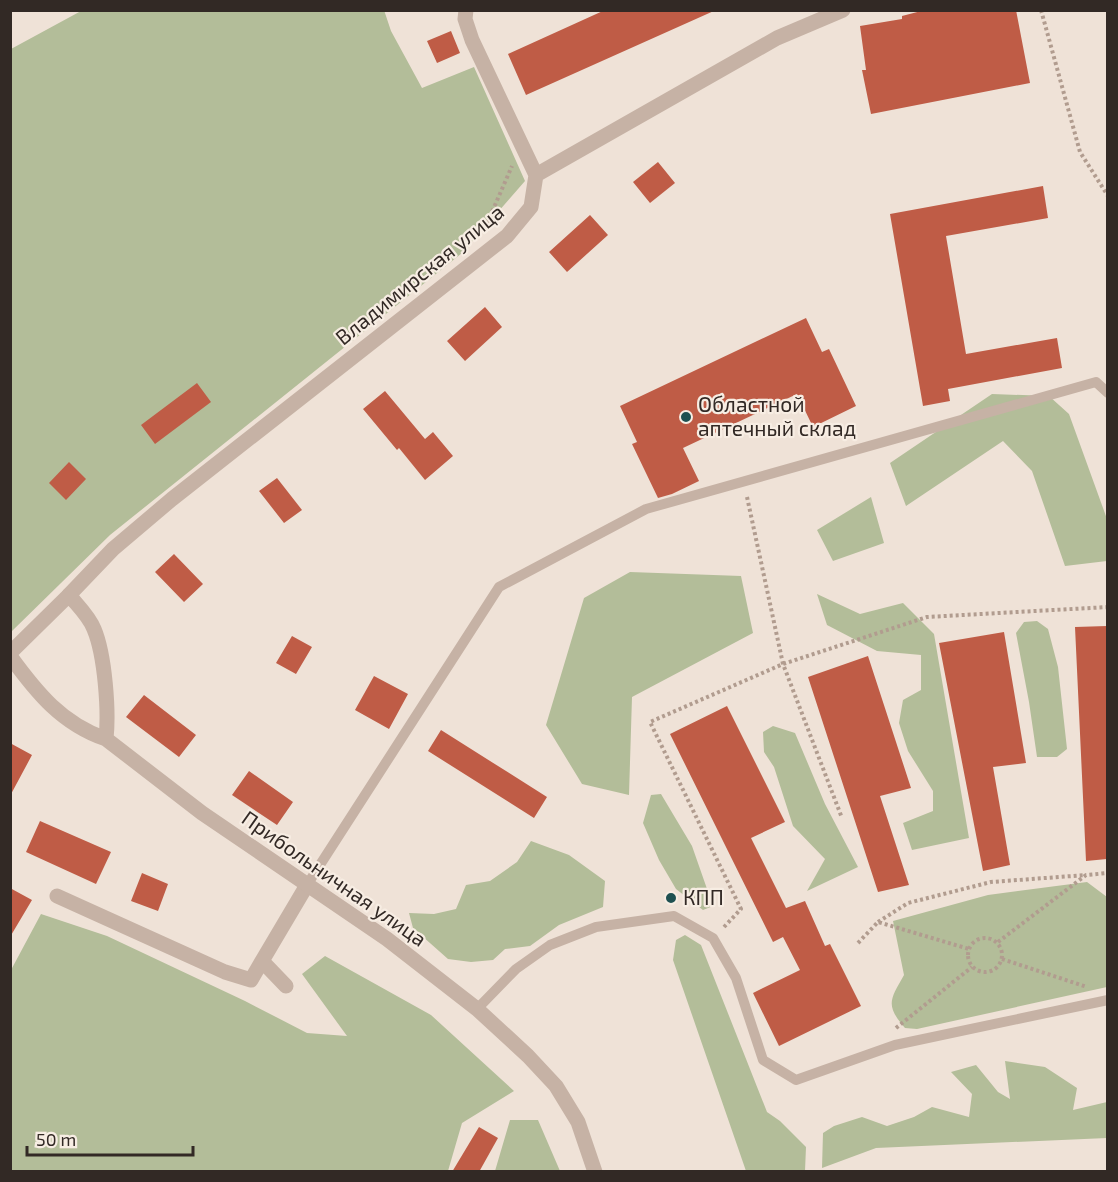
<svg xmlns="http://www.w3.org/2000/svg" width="1118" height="1182" viewBox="0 0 1118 1182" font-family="'Exo 2',sans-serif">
<rect width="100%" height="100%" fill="#efe2d7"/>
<!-- green -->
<path fill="#b3bd99" d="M384 10 391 31 422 88 474 67 525 181 462 253 110 535 11 632V49L81 11Z
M992 394 1049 396 1069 414 1107 519V561L1065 566 1032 471 1003 441 906 506 890 463Z
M871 497 884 543 833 561 817 530Z
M630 572 741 576 753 633 632 697 629 795 582 784 546 725 584 598Z
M817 594 860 614 903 603 934 634 969 838 912 850 903 823 933 811V791L908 751 899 723 903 700 921 690V655L877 651 827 625Z
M1037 621 1048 629 1058 667 1067 749 1057 757H1037L1029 702 1016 633 1024 622Z
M773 726 795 733 825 804 858 867 807 891 825 859 793 826 774 767 764 752 763 732Z
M661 794 692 846 713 906 703 910 676 889 659 860 643 823 651 795Z
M531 841 569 855 605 881 603 907 559 925 530 946 505 949 493 960 471 962 448 959 413 928 409 913 434 914 456 909 466 885 490 881 517 862Z
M1087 882 1107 897V987L917 1029 905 1028C885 1005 890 1000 904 975L893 921 988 895Z
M41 914 107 936 245 1001 307 1033 347 1036 302 974 325 956 431 1015 514 1091 462 1123 448 1171H11L10 1044 12 1033 10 1030 11 970Z
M685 935 701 945 767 1112 780 1121 806 1147 805 1171H746L673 960 676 940Z
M1005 1061 1045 1067 1077 1088 1073 1110 1107 1102V1138L876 1148 822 1168 823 1133 834 1126 862 1117 887 1126 914 1117 932 1107 969 1117 972 1094 951 1072 976 1065 998 1092 1010 1099Z
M510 1120H538L560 1171H495Z"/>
<!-- building -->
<path fill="#bf5c46" d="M605 10H716L526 95 508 54Z
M925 10H1016L1030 83 871 114 862 70H866L860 26 902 19V16Z
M451 31 460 53 437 63 427 41Z
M658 162 675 183 650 203 633 182Z
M1043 186 1048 218 946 236 966 354 1057 338 1062 368 948 389 950 401 923 406 890 214Z
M590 215 608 235 567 272 549 252Z
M485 307 502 327 465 361 447 341Z
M806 318 822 352 829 349 856 406 813 427 797 394 683 448 699 481 672 494 658 498 632 444 637 442 620 406Z
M197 383 211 402 155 444 141 425Z
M385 391 425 439 433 432 453 456 425 480 399 448 397 450 363 409Z
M69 462 86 479 66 500 49 483Z
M277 478 302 510 284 523 259 491Z
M174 554 203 584 184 602 155 572Z
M1107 626V859L1086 861 1075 627Z
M1004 632 1026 763 993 767 1010 865 983 871 939 643Z
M292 636 312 647 296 674 276 663Z
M868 656 911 788 880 796 909 885 878 892 808 677Z
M374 676 408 694 389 729 355 710Z
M144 695 196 735 179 757 126 717Z
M727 706 785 822 751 838 786 908 805 901 825 946 830 944 861 1006 779 1046 753 993 800 970 783 937 773 942 670 734Z
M441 730 547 797 534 818 428 751Z
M10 743 32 755 10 796Z
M249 771 293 802 277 825 232 795Z
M40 821 111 852 96 884 26 852Z
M142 873 168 884 158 911 131 901Z
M10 888 32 900 10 937Z
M479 1127 498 1138 479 1172H452Z"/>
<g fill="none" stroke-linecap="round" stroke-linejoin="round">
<!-- path -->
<path stroke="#b19c8f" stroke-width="4" stroke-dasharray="3 3" stroke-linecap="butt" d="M1041 10 1080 152 1108 196
M485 228 512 166
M747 497 783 664 842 818
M878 922 908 903 991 882 1086 875
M724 927 741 909 650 722 783 664 927 617 1108 607
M968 955a17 17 0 1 1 34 0a17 17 0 1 1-34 0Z
M998 942 1086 875 1108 873
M858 943 878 922 969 949
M1002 959 1087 987
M896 1028 972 967"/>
<!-- service -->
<path stroke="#c6b2a5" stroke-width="10" d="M307 885 499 587 646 509 1096 382 1108 393
M477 1009 516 969 550 945 596 927 674 916 713 938 736 978 763 1060 796 1080 895 1045 1108 1000"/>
<!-- minor -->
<path stroke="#c6b2a5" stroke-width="15" d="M466 10 465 19 472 40 536 175
M536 175 777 38 843 10
M69 595 113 549 172 499 507 236 531 207 536 175
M57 896 225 972 251 980 262 961
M286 986 262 961 307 885"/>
<!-- tertiary -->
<path stroke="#c6b2a5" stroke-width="15" d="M10 653 69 595C78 606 89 616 94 629 105 655 109 711 106 739
M10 656C37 693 62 724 106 739L202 813 387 939 477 1009 528 1056 556 1086 578 1122 595 1172"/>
</g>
<!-- markers -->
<g fill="#1e5051" stroke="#f7ede3" stroke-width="2">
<circle cx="686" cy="417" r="6"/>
<circle cx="671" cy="898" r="6"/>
</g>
<g text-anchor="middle" stroke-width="4.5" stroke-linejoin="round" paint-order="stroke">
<!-- street labels -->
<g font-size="21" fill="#322925" stroke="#f7ede3">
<text transform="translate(420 275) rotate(-39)" y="7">Владимирская улица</text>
<text transform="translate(334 879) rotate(35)" y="7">Прибольничная улица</text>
</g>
<!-- poi labels -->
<g font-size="21" fill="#322925" stroke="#f7ede3" text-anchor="start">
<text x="698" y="412">Областной<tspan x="698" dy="24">аптечный склад</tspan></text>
<text x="683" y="905">КПП</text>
</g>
</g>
<!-- border -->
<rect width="1118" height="1182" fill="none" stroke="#322925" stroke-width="24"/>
<!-- scale -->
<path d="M27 1146v9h166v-9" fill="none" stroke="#322925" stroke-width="3"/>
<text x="36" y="1146" font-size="18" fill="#322925" stroke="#f7ede3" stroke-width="4.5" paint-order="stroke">50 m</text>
</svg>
